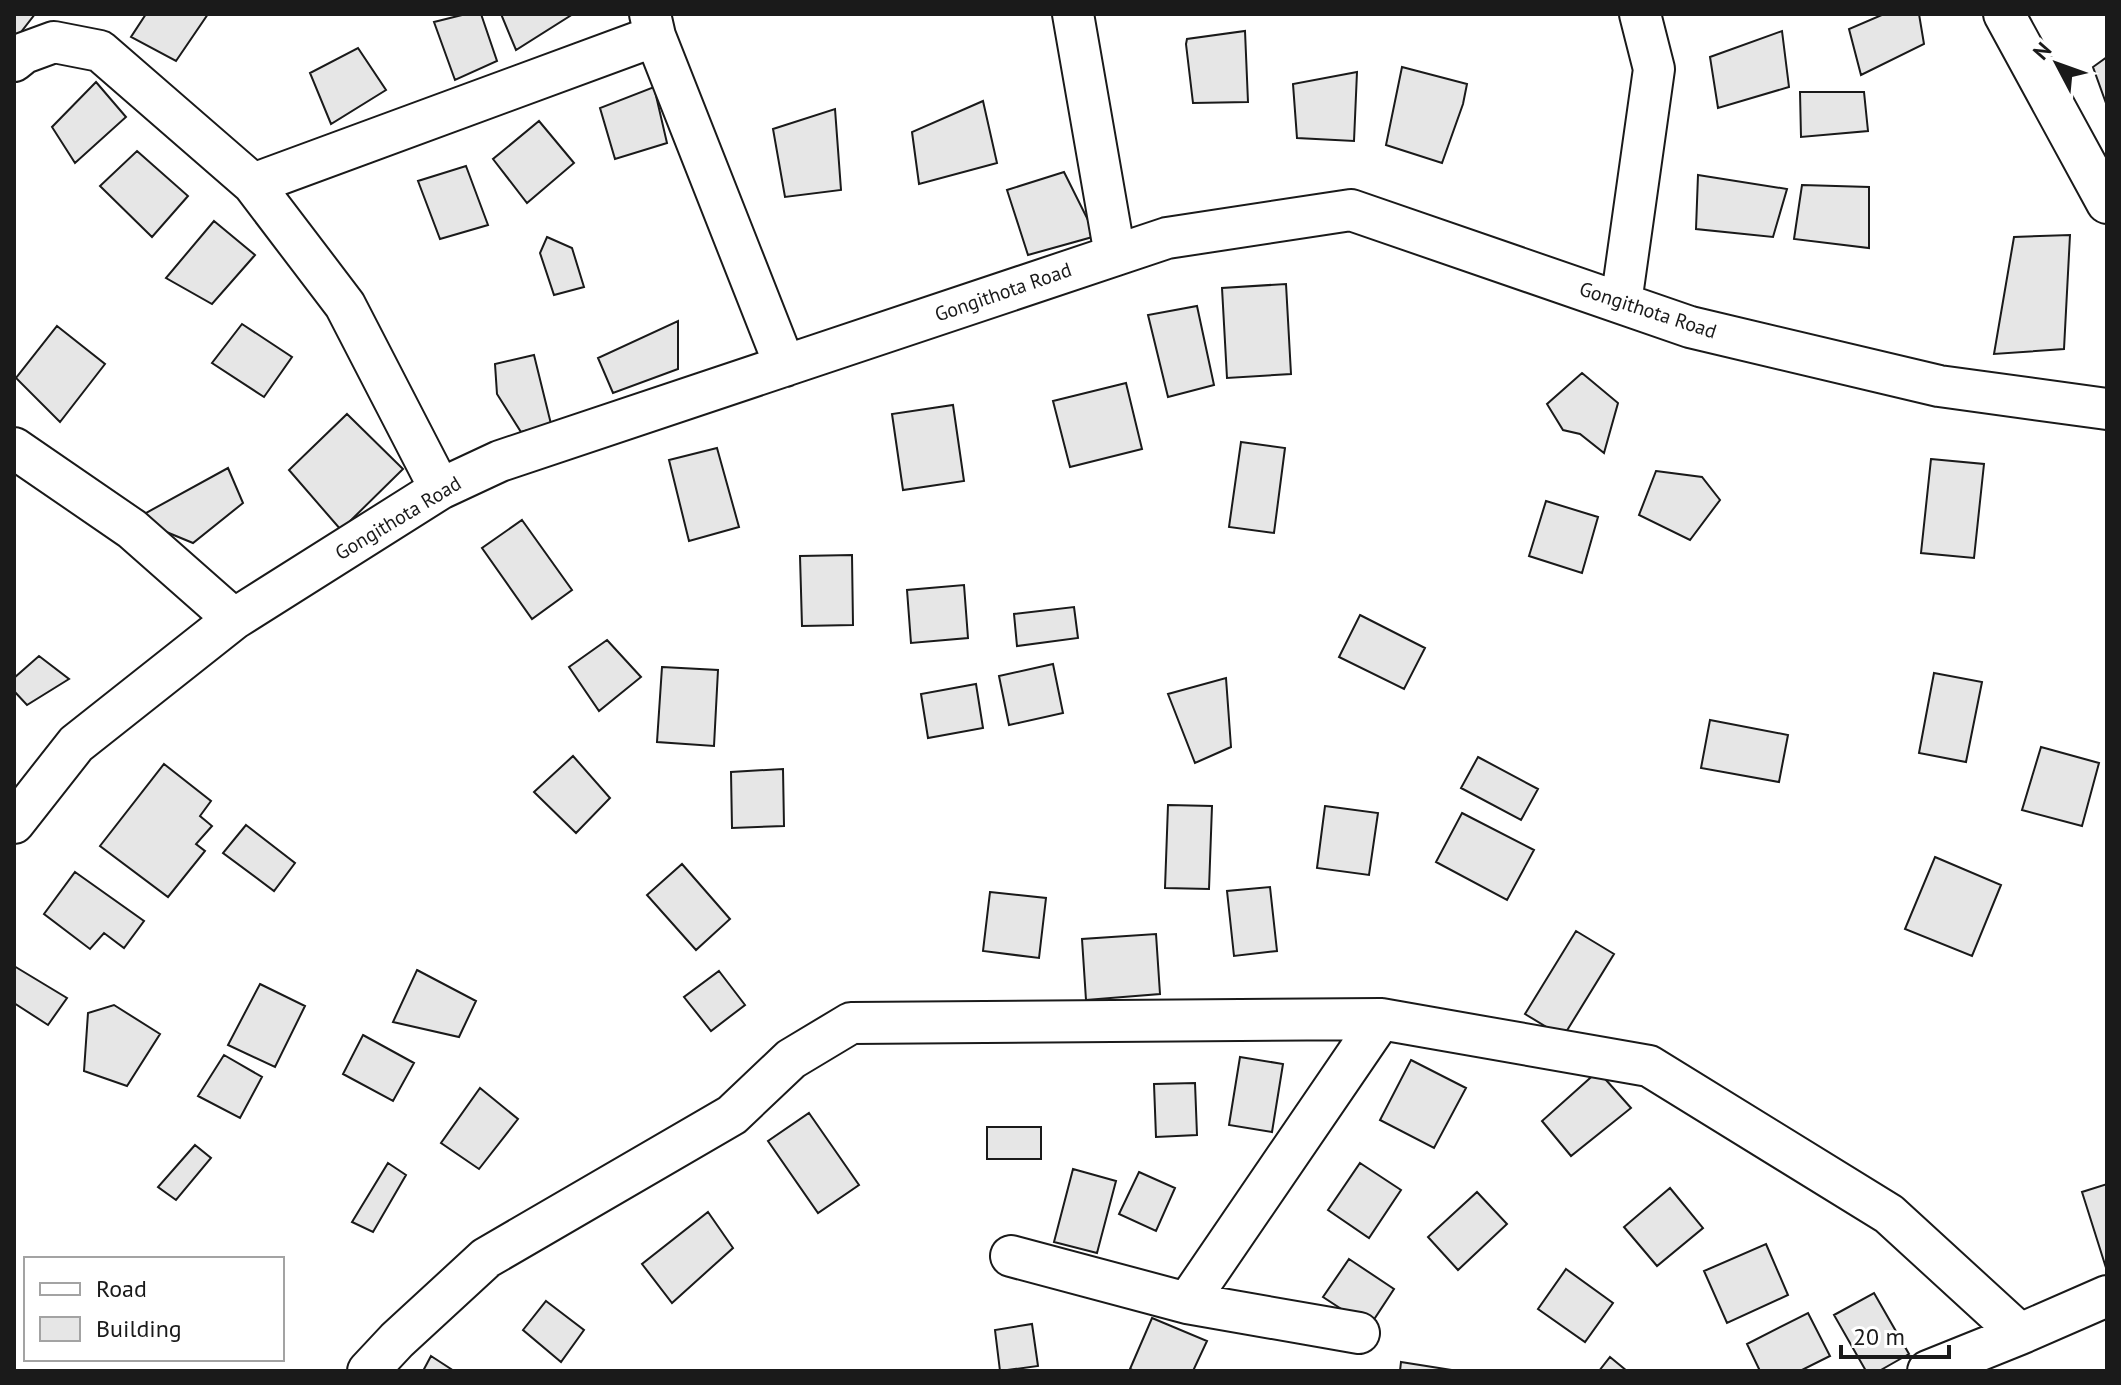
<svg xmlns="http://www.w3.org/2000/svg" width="2121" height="1385" viewBox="0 0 2121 1385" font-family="'PT Sans',sans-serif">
<rect width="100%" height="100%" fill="#fff"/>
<!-- building -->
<path fill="#e6e6e6" stroke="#1a1a1a" stroke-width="2" d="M14 14H35L14 41Z
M146 14H208L176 61 131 37Z
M466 14H481L497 61 455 80 434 22Z
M501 14H573L516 50Z
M1884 14H1919L1924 44 1861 75 1849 29Z
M1245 31 1248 102 1193 103 1186 44 1187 39Z
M1782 31 1789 87 1718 108 1710 57Z
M358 48 386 90 331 124 310 73Z
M2107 57V106L2093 67Z
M1402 67 1467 84 1463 104 1442 163 1386 145Z
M1357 72 1354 141 1297 138 1293 84Z
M96 82 126 117 75 163 52 127Z
M654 87 667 143 615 159 600 108Z
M1800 92H1864L1868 131 1801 137Z
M983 101 997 163 919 184 912 132Z
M835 109 841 190 785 197 773 129Z
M539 121 574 163 527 203 493 159Z
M137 151 188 196 152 237 100 186Z
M466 166 488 225 440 239 418 181Z
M1064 172 1096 236 1028 255 1007 190Z
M1698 175 1787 189 1773 237 1696 229Z
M1802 185 1869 187V248L1794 239Z
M214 221 255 255 212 304 166 278Z
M2070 235 2064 349 1994 354 2014 237Z
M547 237 572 248 584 287 554 295 540 253Z
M1286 284 1291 374 1227 378 1222 288Z
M1197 306 1214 385 1168 397 1148 315Z
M678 321V369L613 393 598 358Z
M242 324 292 357 264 397 212 363Z
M57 326 105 364 60 422 16 378Z
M534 355 551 424 521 432 497 394 495 364Z
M1582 373 1618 403 1604 453 1580 434 1563 430 1547 404Z
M1126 383 1142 449 1070 467 1053 401Z
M953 405 964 481 903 490 892 414Z
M347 414 403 469 341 530 289 470Z
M1241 442 1285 448 1274 533 1229 527Z
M717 448 739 527 689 541 669 460Z
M1931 459 1984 464 1974 558 1921 553Z
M228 468 243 503 193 543 135 519Z
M1656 471 1702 477 1720 500 1690 540 1639 515Z
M1546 501 1598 517 1582 573 1529 556Z
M522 520 572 590 532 619 482 548Z
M852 555 853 625 802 626 800 556Z
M964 585 968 638 911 643 907 590Z
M1074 607 1078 638 1017 646 1014 614Z
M1360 615 1425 648 1404 689 1339 657Z
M607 640 641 677 599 711 569 667Z
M39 656 69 679 27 705 14 691V678Z
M1053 664 1063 713 1009 725 999 676Z
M662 667 718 670 714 746 657 742Z
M1934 673 1982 682 1966 762 1919 753Z
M1226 678 1231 747 1195 763 1168 694Z
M976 684 983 728 928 738 921 694Z
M1710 720 1788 735 1779 782 1701 768Z
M2041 747 2099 763 2082 826 2022 810Z
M573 756 610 798 576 833 534 792Z
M1478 757 1538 789 1521 820 1461 788Z
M164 764 211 801 200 816 212 826 196 844 205 851 168 897 100 846Z
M783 769 784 826 732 828 731 772Z
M1168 805 1212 806 1209 889 1165 888Z
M1325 806 1378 813 1369 875 1317 868Z
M1462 813 1534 850 1507 900 1436 862Z
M246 825 295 863 274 891 223 853Z
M1935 857 2001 885 1972 956 1905 929Z
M682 864 730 919 696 950 647 895Z
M75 872 144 921 124 948 104 933 90 949 44 914Z
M1270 887 1277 951 1234 956 1227 891Z
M990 892 1046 898 1039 958 983 951Z
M1576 931 1614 954 1563 1037 1525 1014Z
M1156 934 1160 994 1086 1000 1082 939Z
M14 966 67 998 48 1025 14 1003Z
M417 970 476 1001 459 1037 393 1022Z
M719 971 745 1005 711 1031 684 997Z
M260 984 305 1006 275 1067 228 1045Z
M114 1005 160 1034 127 1086 84 1071 88 1013Z
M363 1035 414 1063 393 1101 343 1074Z
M224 1055 262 1077 240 1118 198 1096Z
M1240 1057 1283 1064 1272 1132 1229 1125Z
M1411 1060 1466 1088 1434 1148 1380 1120Z
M1598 1071 1631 1108 1571 1156 1542 1121Z
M1195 1083 1197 1135 1156 1137 1154 1084Z
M480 1088 518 1119 479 1169 441 1143Z
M809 1113 859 1185 818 1213 768 1141Z
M987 1127H1041V1159H987Z
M195 1145 211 1158 176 1200 158 1187Z
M388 1163 406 1175 373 1232 352 1222Z
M1360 1163 1401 1190 1369 1238 1328 1210Z
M1073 1169 1116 1181 1097 1253 1054 1242Z
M1139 1172 1175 1188 1156 1231 1119 1214Z
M2107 1184V1271L2082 1192Z
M1670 1188 1703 1228 1657 1266 1624 1227Z
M1477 1192 1507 1224 1458 1270 1428 1237Z
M708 1212 733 1248 672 1303 642 1264Z
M1766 1244 1788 1295 1727 1323 1704 1271Z
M1349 1259 1394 1289 1369 1327 1323 1297Z
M1566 1269 1613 1303 1585 1342 1538 1309Z
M1874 1293 1909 1354 1879 1371H1866L1834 1315Z
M546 1301 584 1330 561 1362 523 1330Z
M1808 1313 1830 1356 1800 1371H1760L1747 1344Z
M1152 1318 1207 1341 1193 1371H1135L1130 1369Z
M1032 1324 1038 1366 1000 1371 995 1330Z
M431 1356 454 1371H423Z
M1610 1357 1627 1371H1599Z
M1401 1362 1458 1371H1400Z"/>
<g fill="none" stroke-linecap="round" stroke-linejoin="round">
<defs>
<path id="minor" d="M650 14 655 36 785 366
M1073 14 1115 255
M2004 14 2107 203
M14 61 24 53 54 42 100 51 253 184 345 305 440 489
M253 184 655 36
M1621 303 1654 69 1640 14
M14 448 132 529 234 619
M14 823 76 744 234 619 440 489 500 461 1167 238 1351 210 1690 327 1939 386 2107 409
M1011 1256 1187 1303 1359 1333
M1187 1303 1381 1019
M368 1371 397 1340 486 1258 732 1115 791 1059 851 1023 1381 1019 1649 1066 1889 1214 2020 1334 2107 1296
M1928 1371 2020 1334"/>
</defs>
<!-- minor casing -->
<use href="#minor" stroke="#1a1a1a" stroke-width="44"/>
<!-- minor -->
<use href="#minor" stroke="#fff" stroke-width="40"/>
</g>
<g text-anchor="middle" stroke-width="6" stroke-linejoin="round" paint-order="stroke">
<!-- street labels -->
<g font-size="20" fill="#1a1a1a" stroke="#fff">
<text transform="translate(1003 292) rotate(-19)" y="7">Gongithota Road</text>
<text transform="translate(1648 310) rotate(18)" y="7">Gongithota Road</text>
<text transform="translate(398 518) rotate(-31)" y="7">Gongithota Road</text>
</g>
</g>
<!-- border -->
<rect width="2121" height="1385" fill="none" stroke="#1a1a1a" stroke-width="32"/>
<!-- legend -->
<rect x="24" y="1257" width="260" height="104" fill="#ffffff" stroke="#a3a3a3" stroke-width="2"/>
<rect x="40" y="1283" width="40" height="12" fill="#ffffff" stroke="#a3a3a3" stroke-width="2"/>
<text x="96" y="1297" font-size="24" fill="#1a1a1a">Road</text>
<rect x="40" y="1317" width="40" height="24" fill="#e6e6e6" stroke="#a3a3a3" stroke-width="2"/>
<text x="96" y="1337" font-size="24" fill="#1a1a1a">Building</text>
<!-- north arrow -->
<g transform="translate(2057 64) rotate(311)" stroke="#ffffff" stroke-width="6" paint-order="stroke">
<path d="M0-6L14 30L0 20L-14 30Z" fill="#1a1a1a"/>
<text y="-12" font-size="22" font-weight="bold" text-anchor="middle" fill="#1a1a1a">N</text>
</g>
<!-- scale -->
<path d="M1841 1345v12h108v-12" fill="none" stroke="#1a1a1a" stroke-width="4"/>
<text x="1853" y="1345" font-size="24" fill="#1a1a1a" stroke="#ffffff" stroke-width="6" paint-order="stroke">20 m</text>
</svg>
